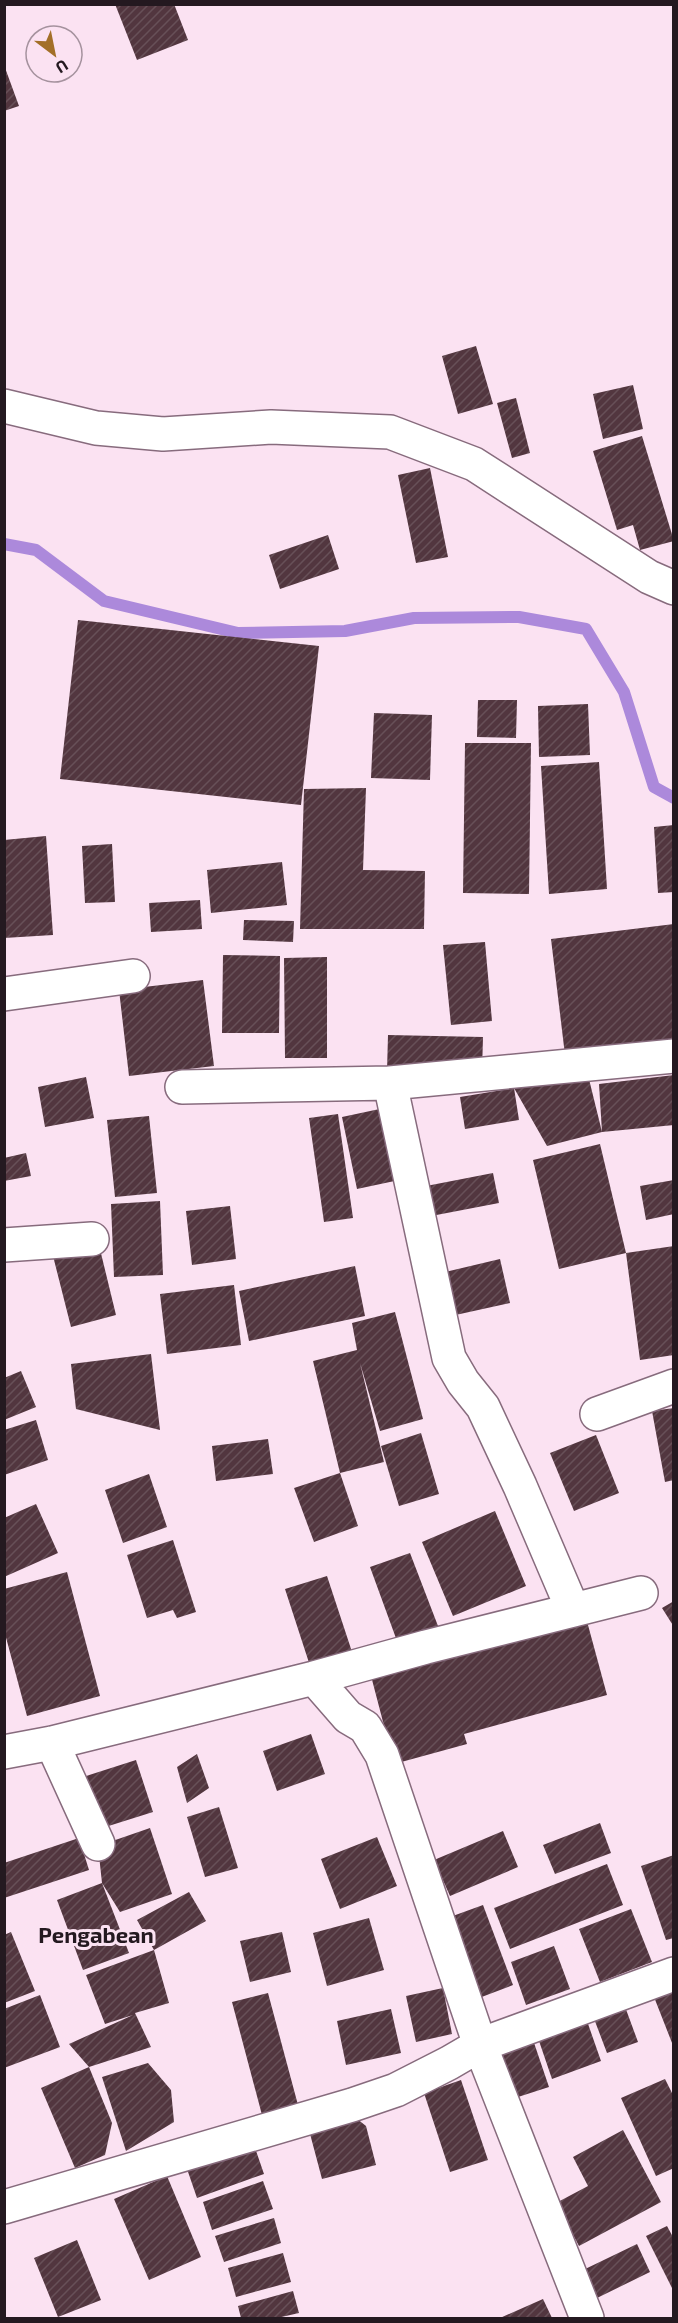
<svg xmlns="http://www.w3.org/2000/svg" width="678" height="2323" viewBox="0 0 678 2323" font-family="'Exo 2',sans-serif">
<defs>
<pattern id="building-hatch" width="6" height="6" patternUnits="userSpaceOnUse" patternTransform="scale(1.5)"><rect width="6" height="6" fill="#52363f"/><path d="M-1 1l2-2M0 6l6-6M5 7l2-2" fill="none" stroke="#675058"/></pattern>
</defs>
<rect width="100%" height="100%" fill="#fbe2f2"/>
<g fill="none" stroke-linecap="round" stroke-linejoin="round">
<!-- stream -->
<path stroke="#ac89db" stroke-width="12" d="M4 544 36 550 104 601 238 633 345 631 414 618 519 617 586 629 624 692 654 787 674 798"/>
</g>
<!-- building -->
<path fill="url(#building-hatch)" d="M115 4H174L188 40 137 60Z
M4 65 19 106 4 111Z
M476 346 493 404 458 414 442 356Z
M633 385 643 429 603 439 593 394Z
M516 398 530 453 512 458 497 403Z
M642 436 674 541 640 550 633 525 617 530 593 451Z
M430 468 448 557 416 563 398 475Z
M328 535 339 569 280 589 269 555Z
M78 620 319 646 301 805 60 779Z
M478 700H517L516 738 477 737Z
M588 704 590 755 539 757 538 706Z
M374 713 432 715 430 780 371 778Z
M465 743H531L529 894 463 893Z
M599 762 607 889 549 894 541 766Z
M366 788 363 870 425 871 424 929H300L304 789Z
M674 825V892L658 893 654 827Z
M46 836 53 935 4 938V840Z
M112 844 115 902 85 903 82 846Z
M282 862 287 905 211 913 207 870Z
M200 900 202 929 151 932 149 903Z
M244 920 294 921 293 942 243 940Z
M674 924V1044L565 1055 551 939Z
M485 942 492 1021 451 1025 443 945Z
M223 955 280 956 279 1033H222Z
M327 957V1058H285L284 958Z
M203 980 214 1066 129 1076 119 990Z
M388 1035 483 1037 482 1072 387 1071Z
M587 1071 602 1132 547 1146 514 1088 519 1120 465 1129 460 1097 514 1088Z
M674 1075V1125L602 1132 599 1084Z
M86 1077 94 1118 45 1127 38 1087Z
M389 1107 404 1179 357 1189 342 1117Z
M338 1114 353 1218 324 1222 309 1118Z
M149 1116 157 1193 115 1197 107 1120Z
M600 1144 626 1253 559 1269 533 1160Z
M26 1153 31 1176 4 1181V1158Z
M493 1173 499 1203 426 1217 421 1187Z
M674 1180V1214L646 1220 640 1186Z
M160 1201 163 1275 114 1277 111 1204Z
M230 1206 236 1259 192 1265 186 1211Z
M98 1241 116 1315 71 1327 52 1252Z
M674 1246V1355L640 1360 626 1253Z
M500 1259 510 1303 451 1316 441 1273Z
M355 1266 365 1316 249 1341 239 1291Z
M234 1285 241 1345 167 1354 160 1294Z
M395 1312 423 1419 380 1431 360 1363 384 1462 340 1473 313 1361 357 1350 352 1323Z
M151 1354 160 1430 76 1409 71 1364Z
M21 1371 36 1407 4 1420V1378Z
M674 1408V1480L665 1482 652 1411Z
M36 1420 48 1460 4 1475V1430Z
M421 1433 439 1494 399 1506 381 1446Z
M596 1435 619 1493 574 1511 550 1453Z
M268 1439 273 1474 216 1481 212 1446Z
M340 1473 358 1526 314 1542 294 1488Z
M149 1474 167 1527 123 1543 105 1490Z
M36 1504 58 1553 4 1577V1518Z
M495 1511 526 1586 453 1616 422 1542Z
M173 1540 196 1612 177 1618 173 1610 147 1618 127 1555Z
M410 1553 438 1626 397 1641 370 1567Z
M67 1572 100 1696 27 1716 4 1630V1589Z
M327 1576 355 1661 313 1675 285 1589Z
M674 1601V1627L662 1608Z
M585 1614 607 1695 464 1734 467 1744 394 1764 370 1672Z
M311 1734 325 1774 277 1791 263 1751Z
M197 1754 209 1788 187 1803 177 1767Z
M136 1760 153 1812 99 1829 83 1777Z
M219 1807 238 1868 205 1877 187 1817Z
M600 1823 611 1853 555 1874 543 1845Z
M150 1828 172 1894 120 1912 102 1883 98 1846Z
M503 1831 518 1867 450 1896 434 1860Z
M377 1837 397 1886 340 1909 321 1859Z
M79 1838 89 1870 4 1898V1863Z
M674 1855V1938L666 1940 641 1866Z
M607 1864 623 1905 510 1949 494 1908Z
M102 1883 129 1953 83 1970 57 1900Z
M189 1892 206 1921 154 1950 137 1920Z
M483 1905 513 1985 479 1998 450 1917Z
M631 1909 652 1962 600 1982 579 1929Z
M369 1918 384 1970 327 1986 313 1933Z
M11 1932 35 1991 4 2003V1935Z
M282 1932 291 1972 250 1982 240 1941Z
M554 1946 570 1989 526 2005 511 1962Z
M154 1950 169 2003 135 2013 151 2047 89 2067 69 2044 133 2015 105 2024 86 1975Z
M443 1988 452 2034 416 2042 406 1996Z
M674 1990V2048L654 1997Z
M268 1993 298 2105 262 2115 232 2002Z
M40 1995 60 2047 4 2068V2009Z
M624 2004 638 2042 607 2053 593 2016Z
M391 2009 401 2053 346 2065 337 2021Z
M587 2021 601 2061 552 2079 538 2038Z
M530 2031 549 2087 506 2101 487 2046Z
M148 2063 171 2090 174 2122 126 2151 102 2077Z
M89 2067 112 2123 105 2155 75 2168 41 2088Z
M665 2079 674 2097V2168L656 2176 621 2098Z
M461 2080 488 2160 450 2172 424 2093Z
M356 2118 366 2126 376 2165 322 2179 309 2130Z
M623 2130 661 2202 579 2246 556 2203 588 2186 573 2157Z
M253 2142 264 2174 197 2198 186 2166Z
M167 2176 201 2257 149 2280 114 2199Z
M263 2181 273 2209 212 2230 203 2202Z
M274 2218 281 2243 224 2262 215 2236Z
M667 2226 674 2239V2292L646 2236Z
M77 2240 101 2300 58 2317 34 2258Z
M637 2244 650 2272 595 2299 581 2271Z
M283 2253 291 2282 236 2297 228 2268Z
M293 2291 299 2313 277 2318H241L238 2306Z
M543 2299 552 2318H500Z"/>
<g fill="none" stroke-linecap="round" stroke-linejoin="round">
<defs>
<path id="street" d="M4 406 96 428 163 434 271 427 390 432 474 464 649 577 674 588
M4 994 133 976
M182 1087 390 1083
M4 1245 92 1239
M597 1414 674 1386
M573 1610 520 1486 483 1407 463 1382 449 1358 390 1083 674 1056
M314 1678 426 1647 641 1593
M52 1743 98 1844
M4 1752 52 1743 314 1678 348 1717 365 1727 382 1755 480 2045 587 2318
M4 2207 352 2105 396 2090 449 2063 480 2045 674 1974"/>
</defs>
<!-- street casing -->
<use href="#street" stroke="#876b7d" stroke-width="36"/>
<!-- street -->
<use href="#street" stroke="#fff" stroke-width="33"/>
</g>
<g text-anchor="middle" stroke-width="6" stroke-linejoin="round" paint-order="stroke">
<!-- quarter labels -->
<g font-size="22" font-weight="bold" fill="#241920" stroke="#fbe2f2">
<text x="96" y="1943">Pengabean</text>
</g>
</g>
<!-- border -->
<rect width="678" height="2323" fill="none" stroke="#241920" stroke-width="12"/>
<!-- north arrow -->
<g transform="translate(54 54) rotate(148)"><circle r="28" fill="#fbe2f2" stroke="#a5929e" stroke-width="1.5"/>
<path d="M0-4.5L10 22L0 15L-10 22Z" fill="#a36f28"/>
<text y="-9" font-size="16" font-weight="bold" text-anchor="middle" fill="#241920">U</text>
</g>
</svg>
